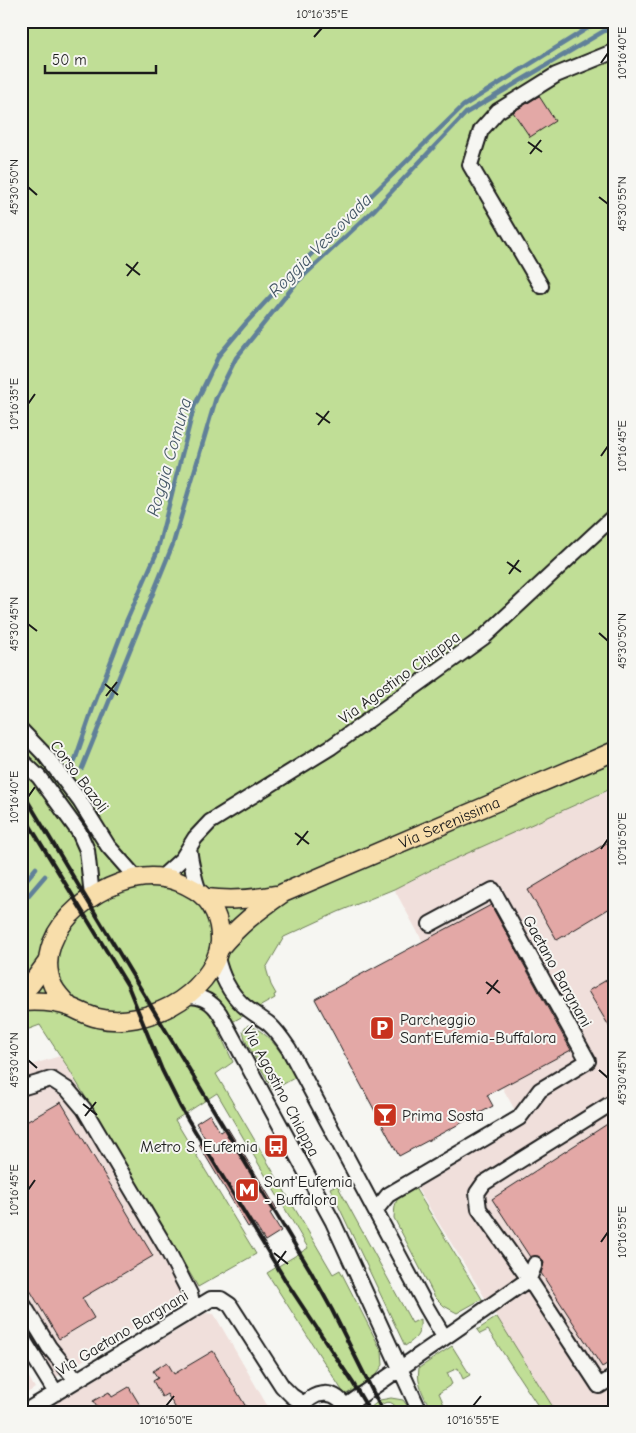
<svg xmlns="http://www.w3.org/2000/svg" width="636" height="1433" viewBox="0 0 636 1433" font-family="'Comic Neue',sans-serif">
<rect width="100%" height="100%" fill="#f6f6f2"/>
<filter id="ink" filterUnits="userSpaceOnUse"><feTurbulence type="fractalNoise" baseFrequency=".02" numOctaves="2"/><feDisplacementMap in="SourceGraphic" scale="10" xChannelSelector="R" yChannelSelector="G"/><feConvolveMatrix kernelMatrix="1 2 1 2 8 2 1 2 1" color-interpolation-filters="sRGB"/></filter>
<g filter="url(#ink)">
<!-- built -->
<path fill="#f0dfdb" d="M615 788V1412H556L417 1188 523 1125 394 889 481 846Z
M60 1056 198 1287 55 1378 21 1320V1068Z
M206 1313 214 1314 271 1412H54L56 1403Z
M21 1364 35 1388 21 1397Z"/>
<!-- green -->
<path fill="#c0de96" stroke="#6e7d59" d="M21 21H615V787L430 870H431L394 889 338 912 284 937 266 968 271 985 276 994 274 995 275 998 218 1030 233 1062 216 1074 333 1274 340 1270 382 1352 383 1365 375 1376 345 1395 267 1273 308 1248 217 1093 175 1120 256 1254 198 1287 67 1066 40 1025 21 1032Z
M248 1025C272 1033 283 1057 296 1077L273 1090 246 1042 243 1031Z
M337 1185 412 1323 420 1319C421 1334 417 1338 405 1346L330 1188Z
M415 1188 482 1299 457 1313 444 1306 435 1297 394 1218C395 1197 397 1197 415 1188Z
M497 1317 556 1412H542L488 1330 480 1334 477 1330Z
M452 1346 470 1375 463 1379 458 1368 447 1373 452 1384 439 1393 447 1412H432C425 1397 416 1385 419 1368Z
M391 1398 403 1400 412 1412H399C388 1390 378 1412 365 1412L380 1400Z"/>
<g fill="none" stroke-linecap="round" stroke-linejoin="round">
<!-- stream -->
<path stroke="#618099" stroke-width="4.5" d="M74 763 94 705 126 622 157 552 194 407 219 355 246 323 295 270 463 106 599 21
M82 768 173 544 216 398 236 358 297 282 375 209 466 113 604 31 615 28
M21 886 36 868
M21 904 45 876"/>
</g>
<!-- building -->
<path fill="#e3a8a6" stroke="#1c1c1c" d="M539 96 555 121 530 137 513 112Z
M615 838V905L557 940 528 890Z
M491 905 571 1050 487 1095 493 1106 399 1156 315 999Z
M615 975V1036L588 991Z
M61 1102 153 1256 82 1298 94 1318 59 1339 21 1275V1125Z
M210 1114 220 1132 227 1127 277 1209 270 1213 281 1231 265 1241 254 1223 248 1227 199 1145 206 1140 196 1123Z
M615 1119V1359L602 1367 541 1273 544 1263 542 1259 538 1256 530 1257 492 1199Z
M213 1351 249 1412H178L167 1394 162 1397 153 1381 158 1378 153 1371 167 1362 174 1374Z
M129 1387 144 1412H100L93 1401 109 1392 112 1397Z"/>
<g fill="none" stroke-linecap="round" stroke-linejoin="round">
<defs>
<path id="minor" d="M541 286 470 165 481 130 498 111 556 75 615 51
M21 730 46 756 80 801 108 846 137 879
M21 760 39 777 79 832 87 850 92 896
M189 848C191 864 194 877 199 892
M162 877 182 859 195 838 210 822 331 747 484 637 615 515
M217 957C221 976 229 992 243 1005 251 1012 261 1018 269 1024 277 1031 283 1040 289 1049L427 1308 444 1337
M187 996C202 996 212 1001 220 1014L268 1103 333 1222 420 1412
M21 1088 51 1079 68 1090 84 1109 168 1251 190 1294 194 1309
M615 1101 484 1183 477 1193 479 1209 529 1279 599 1386 615 1376
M376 1210 388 1195 519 1118 540 1090 588 1061 493 890 430 924
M21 1301 49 1347 76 1380
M21 1336 56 1393
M346 1406 529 1279 535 1264
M300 1411C311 1389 338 1387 348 1412
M24 1412 211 1299H221L230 1305 282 1386 292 1396 304 1404"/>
<g id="major">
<path d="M206 898C231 901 250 900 275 895"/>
<path id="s1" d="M219 949C239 925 257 911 283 893L615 751"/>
<path d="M21 993 31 984 48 961"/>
<path d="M21 1002C37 1001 55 1001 70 1007 80 1011 88 1016 98 1018 122 1024 150 1017 171 1006 194 994 218 968 220 942 221 921 213 901 195 890 185 884 175 879 163 878 111 869 27 928 53 986 57 994 63 1000 70 1007"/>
</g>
</defs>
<!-- minor casing -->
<use href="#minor" stroke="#1c1c1c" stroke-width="18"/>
<!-- major casing -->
<use href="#major" stroke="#1c1c1c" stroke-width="21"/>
<!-- minor -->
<use href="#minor" stroke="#f6f6f2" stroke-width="14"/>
<!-- major -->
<use href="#major" stroke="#f8deab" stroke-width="18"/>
<!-- rail -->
<path stroke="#1c1c1c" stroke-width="4" d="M21 790 310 1270 332 1310 383 1412
M21 811 128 986 162 1070 181 1108 287 1283 353 1383 370 1412"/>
</g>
</g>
<!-- ticks -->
<path fill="none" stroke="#1c1c1c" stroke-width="2" d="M314 37 322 28M601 63 608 53M528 142 542 152M530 154 541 140M28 187 37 195M599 197 608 204M126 264 140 275M127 276 138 262M28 404 35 394M316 413 330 423M318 425 329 411M601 456 608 446M507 562 521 572M509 574 519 560M28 624 37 631M599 633 608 641M105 684 118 695M106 696 117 682M28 797 35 787M295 833 309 844M297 845 308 831M601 849 608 839M486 982 500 993M487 994 498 980M28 1060 37 1068M599 1070 608 1078M83 1104 97 1115M85 1116 96 1102M28 1190 35 1180M601 1242 608 1232M274 1253 288 1264M276 1265 286 1251M166 1406 174 1396M473 1406 481 1396"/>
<!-- icons -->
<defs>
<symbol id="parking-square" viewBox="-11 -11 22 22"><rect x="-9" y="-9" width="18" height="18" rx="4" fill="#c8321e" stroke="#f6f6f2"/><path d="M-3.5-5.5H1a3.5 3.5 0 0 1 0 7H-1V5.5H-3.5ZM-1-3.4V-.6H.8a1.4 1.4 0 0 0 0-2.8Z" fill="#fff"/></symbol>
<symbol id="bar-square" viewBox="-11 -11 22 22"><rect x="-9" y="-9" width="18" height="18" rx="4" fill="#c8321e" stroke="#f6f6f2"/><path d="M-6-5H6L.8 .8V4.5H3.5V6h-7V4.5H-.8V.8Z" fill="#fff"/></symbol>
<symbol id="bus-square" viewBox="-11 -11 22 22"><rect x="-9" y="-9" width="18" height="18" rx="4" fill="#c8321e" stroke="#f6f6f2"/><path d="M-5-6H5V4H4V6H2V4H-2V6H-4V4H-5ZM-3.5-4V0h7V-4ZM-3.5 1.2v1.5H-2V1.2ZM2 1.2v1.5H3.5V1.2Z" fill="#fff"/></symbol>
<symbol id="metro-square" viewBox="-11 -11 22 22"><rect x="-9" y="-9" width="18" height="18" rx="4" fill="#c8321e" stroke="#f6f6f2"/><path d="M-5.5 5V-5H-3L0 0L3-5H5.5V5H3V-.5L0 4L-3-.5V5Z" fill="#fff"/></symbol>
</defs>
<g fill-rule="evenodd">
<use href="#parking-square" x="368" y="1014" width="28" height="28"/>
<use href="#bar-square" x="371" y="1101" width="28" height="28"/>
<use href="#bus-square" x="262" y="1132" width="28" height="28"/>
<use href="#metro-square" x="233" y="1176" width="28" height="28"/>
</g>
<g text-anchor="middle" stroke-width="4" stroke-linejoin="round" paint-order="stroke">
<!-- street labels -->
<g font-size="16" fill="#1c1c1c" stroke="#f6f6f2">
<text transform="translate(399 677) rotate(-36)" y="6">Via Agostino Chiappa</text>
<text transform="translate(80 776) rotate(53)" y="6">Corso Bazoli</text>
<text dy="6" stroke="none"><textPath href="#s1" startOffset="266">Via Serenissima</textPath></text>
<text transform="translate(558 971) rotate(61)" y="6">Gaetano Bargnani</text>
<text transform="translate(282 1091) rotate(62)" y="6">Via Agostino Chiappa</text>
<text transform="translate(122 1332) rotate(-31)" y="6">Via Gaetano Bargnani</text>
</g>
<!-- poi labels -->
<g font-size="16" fill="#1c1c1c" stroke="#f6f6f2" text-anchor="start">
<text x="400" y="1025">Parcheggio<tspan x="400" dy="18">Sant'Eufemia-Buffalora</tspan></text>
<text x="402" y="1121">Prima Sosta</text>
<text x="258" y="1152" text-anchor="end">Metro S. Eufemia</text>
<text x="264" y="1187">Sant'Eufemia<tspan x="264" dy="18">- Buffalora</tspan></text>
</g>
<!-- water labels -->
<g font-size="18" font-style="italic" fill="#445665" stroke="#f6f6f2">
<text transform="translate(320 245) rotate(-45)" y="6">Roggia Vescovada</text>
<text transform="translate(169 457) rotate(-74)" y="6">Roggia Comuna</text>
</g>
</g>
<!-- margin -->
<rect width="636" height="1433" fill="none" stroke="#f6f6f2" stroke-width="55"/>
<!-- scale -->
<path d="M45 65v8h111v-8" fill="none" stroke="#1c1c1c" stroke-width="2.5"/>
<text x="52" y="65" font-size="15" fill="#1c1c1c" stroke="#f6f6f2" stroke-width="4" paint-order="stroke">50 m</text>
<rect x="28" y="28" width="580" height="1378" fill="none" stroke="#1c1c1c" stroke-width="2"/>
<g font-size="12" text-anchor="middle" fill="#1c1c1c">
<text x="322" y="18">10°16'35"E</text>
<text transform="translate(622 53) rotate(-90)" y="4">10°16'40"E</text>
<text transform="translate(14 187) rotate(-90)" y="4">45°30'50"N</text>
<text transform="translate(622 204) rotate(-90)" y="4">45°30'55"N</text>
<text transform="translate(14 404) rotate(-90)" y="4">10°16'35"E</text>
<text transform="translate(622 446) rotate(-90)" y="4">10°16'45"E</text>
<text transform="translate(14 624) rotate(-90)" y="4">45°30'45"N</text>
<text transform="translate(622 641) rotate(-90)" y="4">45°30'50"N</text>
<text transform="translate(14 797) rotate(-90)" y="4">10°16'40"E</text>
<text transform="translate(622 839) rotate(-90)" y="4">10°16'50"E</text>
<text transform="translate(14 1060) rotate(-90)" y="4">45°30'40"N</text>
<text transform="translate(622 1078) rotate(-90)" y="4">45°30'45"N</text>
<text transform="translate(14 1190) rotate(-90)" y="4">10°16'45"E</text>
<text transform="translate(622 1232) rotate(-90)" y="4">10°16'55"E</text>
<text x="166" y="1424">10°16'50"E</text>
<text x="473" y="1424">10°16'55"E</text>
</g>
</svg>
